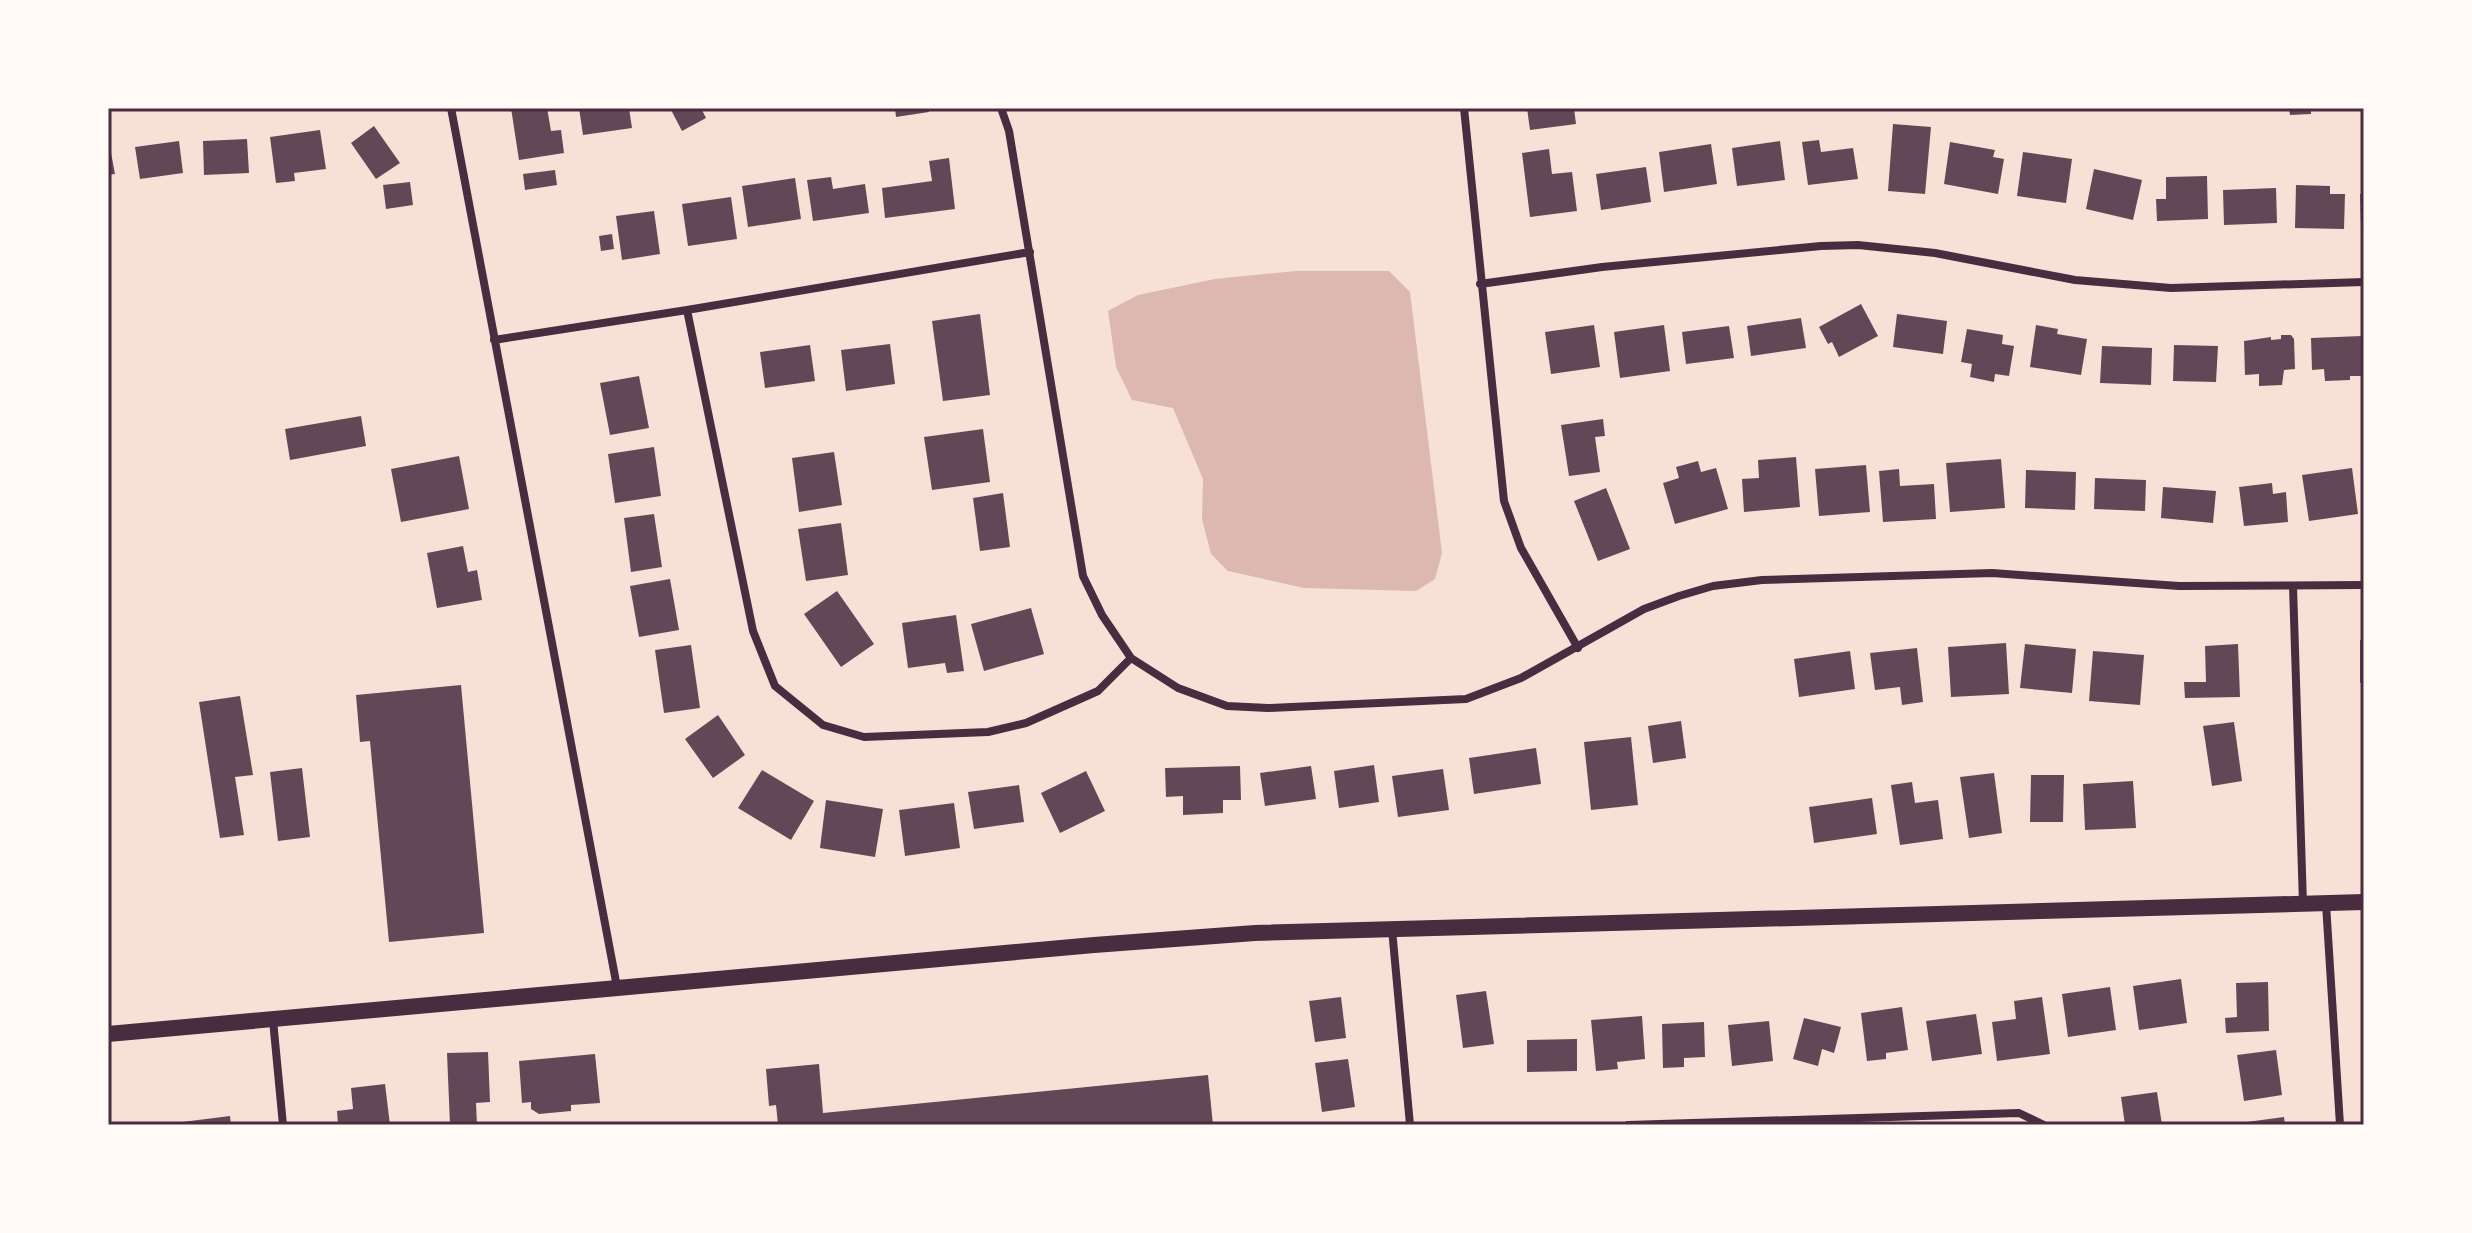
<svg xmlns="http://www.w3.org/2000/svg" width="2472" height="1233" viewBox="0 0 2472 1233" font-family="'Nunito Sans',sans-serif">
<rect width="100%" height="100%" fill="#f7e1d7"/>
<!-- water -->
<path fill="#dcb8b0" d="M1296 271H1389L1410 292 1442 553 1435 579 1416 591 1304 588 1228 571 1211 554 1202 519 1203 479 1173 408 1132 400 1116 367 1108 311 1138 295 1215 279Z"/>
<!-- building -->
<path fill="#644757" d="M511 108H547L551 131 561 130 564 153 519 160Z
M579 108H629L632 128 583 135Z
M670 108H701L706 118 682 131Z
M895 108H928L929 112 896 117Z
M1527 108H1574L1576 124 1530 130Z
M2289 108H2311V114L2290 115Z
M1893 124 1931 127 1925 194 1888 191Z
M374 126 400 163 376 179 351 143Z
M320 130 326 169 294 173 295 181 276 183 270 137Z
M108 137 115 174 108 175Z
M247 139 249 173 204 175 203 141Z
M1819 140 1821 152 1853 148 1858 179 1808 185 1802 142Z
M179 141 183 173 140 179 135 147Z
M1780 141 1785 180 1737 186 1732 148Z
M1950 142 1995 150 1993 157 2004 159 1998 194 1944 184Z
M1711 144 1717 184 1664 192 1659 152Z
M1549 149 1552 174 1572 172 1577 211 1530 217 1522 153Z
M2023 152 2072 159 2066 203 2017 196Z
M949 158 955 209 885 218 882 188 932 181 929 161Z
M1646 167 1651 202 1601 210 1596 174Z
M2094 169 2142 180 2133 220 2086 209Z
M555 170 557 185 525 190 523 174Z
M2207 176 2208 219 2157 221 2156 199H2166V177Z
M831 177 833 189 865 184 869 213 813 221 807 180Z
M795 178 801 219 748 227 742 186Z
M410 182 413 205 386 209 383 185Z
M2296 185 2330 186V194H2345L2344 229 2295 228Z
M2276 188 2277 223 2224 225 2223 190Z
M2360 194H2364V227H2361Z
M731 197 737 239 688 246 682 204Z
M654 211 660 254 622 260 616 216Z
M612 234 614 249 601 251 599 236Z
M1861 304 1878 336 1839 357 1832 342 1828 344 1819 327Z
M980 314 990 395 943 401 932 321Z
M1897 314 1947 321 1943 354 1893 347Z
M1801 318 1806 348 1751 356 1747 326Z
M1594 325 1600 367 1551 374 1545 332Z
M1664 325 1670 371 1620 378 1614 332Z
M2036 325 2058 329 2057 334 2087 339 2081 375 2030 367Z
M1729 326 1734 358 1686 364 1682 332Z
M1967 329 2003 335 2002 344 2014 346 2009 376 1995 374 1994 382 1970 377 1972 364 1961 362Z
M2281 335H2291L2294 339 2295 369 2284 370 2282 385 2259 386V374L2245 375 2244 341 2271 337V340L2281 339Z
M2362 336 2364 376H2350V380L2325 381 2324 369 2312 370 2311 338Z
M890 344 895 384 846 391 841 350Z
M810 345 815 381 765 388 760 352Z
M2174 345 2218 346 2216 382 2173 381Z
M2102 346 2152 348 2151 385 2100 383Z
M639 376 649 428 610 435 600 383Z
M361 416 366 446 290 460 285 429Z
M1603 419 1605 436 1595 437 1600 472 1569 476 1561 425Z
M983 429 990 482 932 490 924 437Z
M654 447 661 496 615 503 608 454Z
M834 452 842 505 799 512 792 458Z
M459 456 469 509 401 522 391 469Z
M1796 457 1800 507 1744 512 1742 479 1759 478 1758 460Z
M2001 459 2005 508 1950 512 1946 463Z
M1698 461 1701 472 1716 468 1728 509 1675 524 1663 483 1679 478 1676 467Z
M1866 465 1870 512 1819 516 1815 469Z
M2352 468 2358 514 2309 521 2302 475Z
M1899 469 1900 486 1934 484 1936 519 1883 522 1879 471Z
M2026 470 2076 472 2075 510 2025 508Z
M2095 478 2146 480 2145 511 2094 509Z
M2272 483 2273 494 2286 492 2288 522 2244 526 2239 487Z
M2163 487 2216 491 2213 523 2161 518Z
M1606 488 1630 549 1598 561 1574 501Z
M1003 493 1010 547 980 551 973 498Z
M654 514 662 567 631 572 624 518Z
M841 523 848 575 806 581 798 529Z
M463 546 468 572 477 570 482 600 437 608 427 553Z
M670 579 679 630 639 637 630 586Z
M837 591 874 644 841 667 804 614Z
M1031 608 1044 654 984 671 971 624Z
M956 615 964 671 947 673 945 663 908 668 902 623Z
M2360 640H2364V683H2360Z
M2006 643 2009 694 1951 697 1948 647Z
M2025 644 2076 649 2072 693 2020 688Z
M2238 644 2240 697 2185 698 2184 682H2206L2205 646Z
M691 645 700 708 664 713 655 650Z
M1917 648 1923 702 1902 705 1900 687 1875 690 1870 653Z
M1850 651 1855 689 1799 697 1794 659Z
M2093 651 2144 655 2140 705 2089 701Z
M461 685 484 933 389 942 370 741 360 742 356 695Z
M240 696 253 775 235 777 244 835 220 838 199 702Z
M718 715 745 755 713 778 685 739Z
M1681 721 1686 758 1653 763 1648 726Z
M2234 722 2242 781 2212 786 2203 726Z
M1631 737 1638 805 1591 810 1584 742Z
M1536 748 1541 784 1474 794 1469 758Z
M1374 765 1379 802 1339 808 1334 771Z
M1240 766 1241 800H1223V813L1183 815V796L1166 797 1165 768Z
M1311 766 1316 799 1265 806 1260 773Z
M302 768 310 837 278 841 270 772Z
M1443 769 1449 810 1398 817 1392 776Z
M762 770 814 801 791 840 738 808Z
M1086 771 1105 811 1060 833 1041 793Z
M1994 773 2002 833 1969 838 1960 777Z
M2031 775H2064L2063 822H2030Z
M2133 781 2136 828 2085 830 2083 784Z
M1912 782 1915 803 1938 800 1943 839 1900 845 1891 785Z
M1019 785 1024 822 974 829 968 792Z
M1872 798 1877 834 1814 843 1809 807Z
M826 800 883 809 875 857 820 848Z
M954 803 960 848 905 856 899 810Z
M2181 979 2187 1023 2139 1030 2133 986Z
M2268 982 2269 1031 2226 1033 2225 1018 2237 1017 2236 983Z
M2110 987 2116 1030 2068 1037 2062 994Z
M1486 991 1494 1044 1463 1048 1456 995Z
M1341 997 1346 1038 1315 1042 1309 1001Z
M2042 997 2050 1054 1997 1061 1992 1022 2016 1019 2014 1001Z
M1902 1007 1908 1050 1886 1053V1059L1867 1061 1861 1013Z
M1976 1014 1982 1054 1932 1061 1926 1021Z
M1642 1016 1645 1059 1617 1062 1618 1069 1596 1071 1591 1020Z
M1804 1018 1841 1027 1834 1053 1822 1049 1818 1066 1793 1059Z
M1769 1021 1773 1061 1732 1066 1728 1025Z
M1704 1022 1705 1057 1684 1058V1067L1663 1068 1662 1024Z
M1577 1039V1071L1527 1072V1040Z
M2276 1050 2282 1095 2244 1101 2237 1055Z
M488 1052 490 1102 476 1103 477 1125H450L447 1053Z
M595 1054 600 1103 571 1105V1111L539 1114 531 1109V1102L522 1103 519 1061Z
M1348 1059 1355 1107 1322 1112 1315 1063Z
M819 1064 823 1113 1208 1075 1213 1125H778L776 1105 769 1106 766 1069Z
M385 1084 390 1125H338L337 1111 353 1109 351 1088Z
M2157 1092 2162 1125H2125L2121 1097Z
M230 1116 231 1125H175L174 1123Z
M2284 1117 2285 1125H2239V1123Z"/>
<g fill="none" stroke-linecap="round" stroke-linejoin="round">
<!-- minor -->
<path stroke="#4a2c40" stroke-width="8" d="M451 108 617 987
M1001 108 1009 131 1083 576 1102 615 1131 658 1178 688 1227 706 1268 708 1466 699 1521 678 1644 609 1679 596 1713 586 1762 580 1992 573 2179 586 2364 585
M1464 108 1504 501 1521 548 1578 648
M1480 284 1602 267 1821 246 1858 245 1935 253 2075 280 2171 288 2364 282
M687 310 753 631 775 686 823 725 864 737 988 732 1026 723 1098 691 1131 658
M494 340 687 310 1030 252
M2293 586 2303 904
M2326 904 2340 1125
M1392 929 1410 1125
M273 1020 283 1125
M1628 1125 2019 1113 2044 1125"/>
<!-- secondary -->
<path stroke="#4a2c40" stroke-width="16" d="M108 1034 1094 945 1255 933 2364 902"/>
</g>
<!-- border -->
<rect width="2472" height="1233" fill="none" stroke="#fffaf5" stroke-width="220"/>
<rect x="110" y="110" width="2252" height="1013" fill="none" stroke="#4a2c40" stroke-width="3"/>
</svg>
